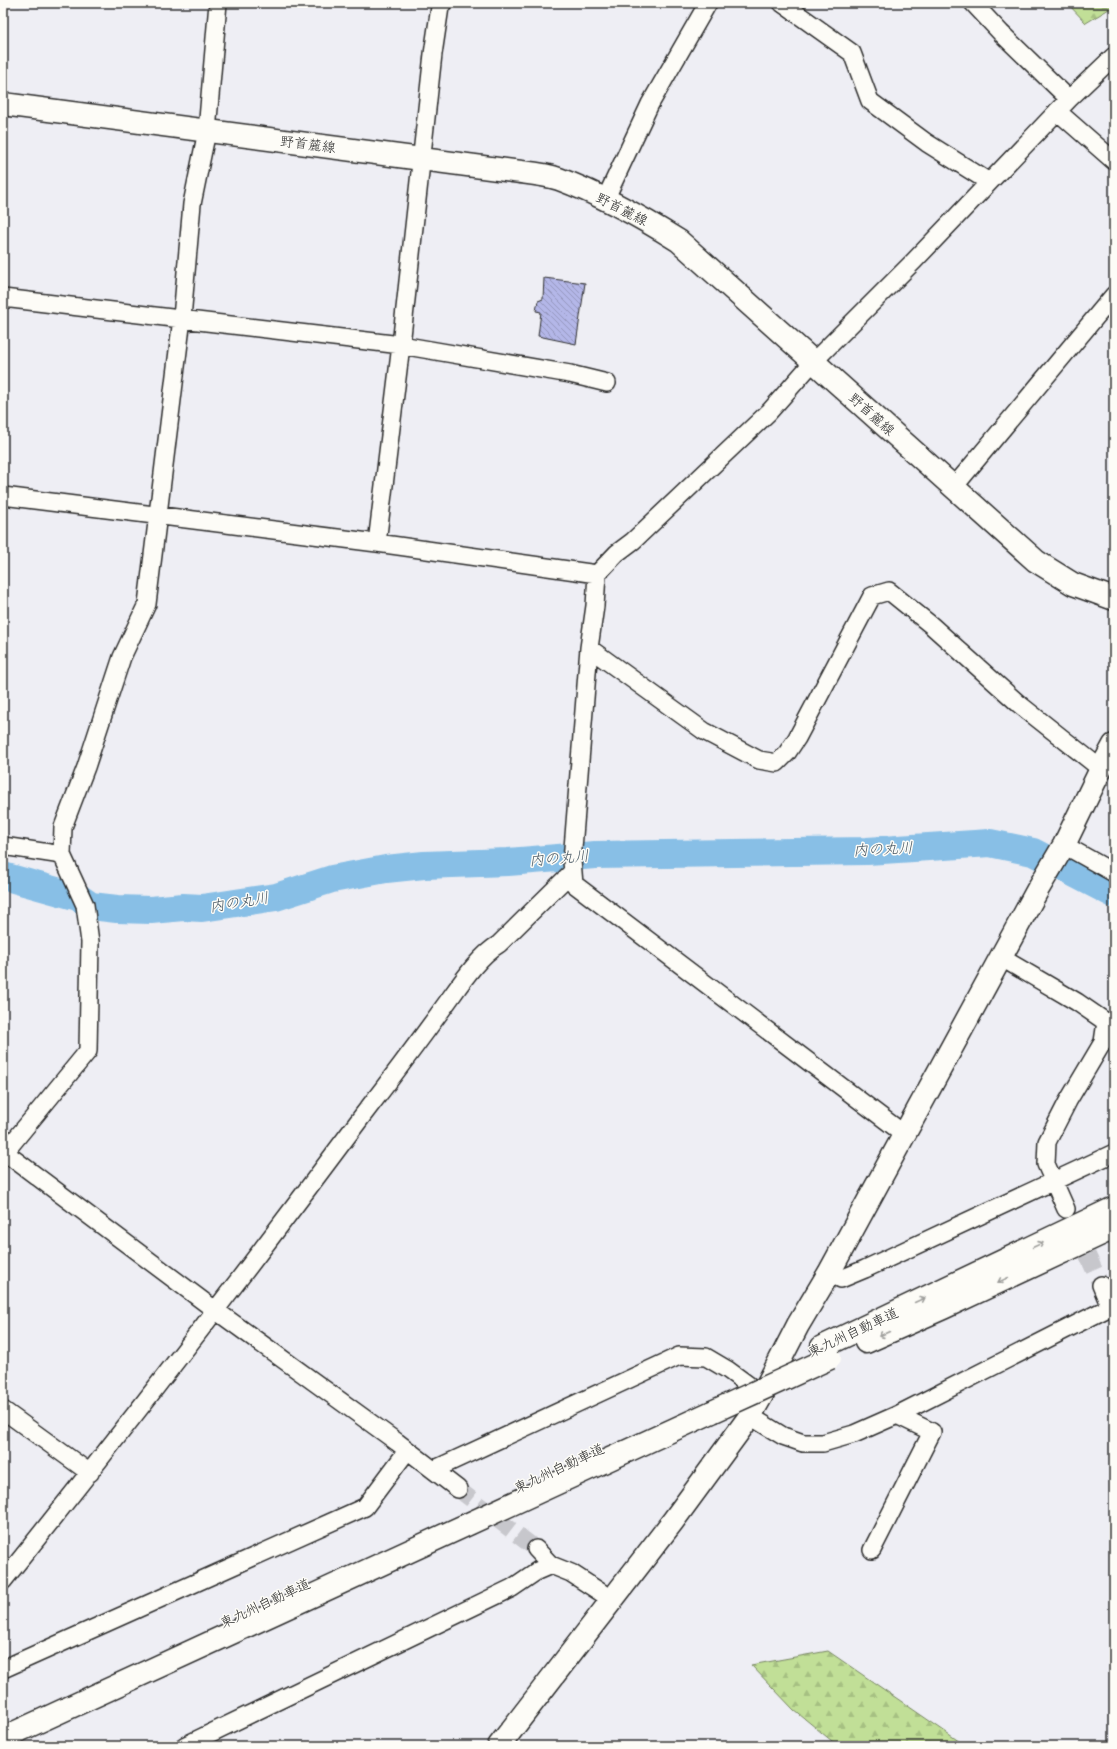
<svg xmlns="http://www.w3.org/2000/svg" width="1117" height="1749" viewBox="0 0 1117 1749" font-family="Mynerve,'Klee One',sans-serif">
<defs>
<pattern id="forest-firs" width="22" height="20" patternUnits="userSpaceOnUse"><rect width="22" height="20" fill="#c1df97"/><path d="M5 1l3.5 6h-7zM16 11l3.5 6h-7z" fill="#a6c082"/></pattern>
<pattern id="building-back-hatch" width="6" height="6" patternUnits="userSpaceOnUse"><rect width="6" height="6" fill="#b4b7e8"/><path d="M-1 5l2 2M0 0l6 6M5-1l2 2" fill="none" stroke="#9395bc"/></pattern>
</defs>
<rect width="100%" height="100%" fill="#eeeef4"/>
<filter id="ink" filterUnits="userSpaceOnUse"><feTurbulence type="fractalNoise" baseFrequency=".025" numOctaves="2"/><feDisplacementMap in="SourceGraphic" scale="8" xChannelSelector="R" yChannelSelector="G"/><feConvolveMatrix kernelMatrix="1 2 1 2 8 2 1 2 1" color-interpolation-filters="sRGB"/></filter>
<g filter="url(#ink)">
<!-- forest -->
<path fill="url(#forest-firs)" stroke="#768561" d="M1067 3H1114V6L1086 23Z
M828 1651 966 1746H838L794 1710 751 1665Z"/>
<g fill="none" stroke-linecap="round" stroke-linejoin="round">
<!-- river -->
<path stroke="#88bfe6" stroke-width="28" d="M3 876 78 897 91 906 117 909 151 910 183 907 202 908 276 897 332 879 386 869 424 865 508 862 595 855 867 851 990 843 1033 852 1114 894"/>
</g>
<!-- building -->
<path fill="url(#building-back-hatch)" stroke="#2b2b2b" d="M544 278 585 283 576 344 538 336 541 312 536 311 538 301 543 299Z"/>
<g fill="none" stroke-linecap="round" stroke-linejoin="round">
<!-- street-tunnel -->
<path stroke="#c7c7cc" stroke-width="17" stroke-dasharray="17 8" stroke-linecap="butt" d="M1077 1232 1101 1285
M458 1489 536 1549"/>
<defs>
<path id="street" d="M782 3 852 53 870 101 927 143 989 182
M973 3 1001 33 1069 99
M1057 111 1114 161
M605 200 650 104 708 3
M3 298 401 345 570 374 607 383
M953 488 1114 295
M3 496 377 543 597 574
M377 543 401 345 433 54 440 7 443 3
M589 648 704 731 759 760 777 763 787 753 797 738 872 596 889 591 931 625 1019 704 1101 769
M1064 845 1114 873
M3 846 62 855
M1002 958 1077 1002 1106 1022 1103 1042 1068 1101 1047 1142 1046 1164 1066 1209
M904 1134 574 884 572 861 589 648 595 606 597 574 617 553 633 541 769 412 813 362 914 261 1069 99 1114 56
M3 1151 215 1310 397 1442 458 1489
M5 1152 88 1051 90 942 85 905 62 855 63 827 86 767 122 657 147 604 182 318 192 204 207 131 218 3
M829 1273 841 1279 865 1269 1114 1153
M1101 1285 1110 1307
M3 1410 90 1473
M750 1416 783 1436 803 1443H823L854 1434 897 1415 1114 1305
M433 1470 679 1356 706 1357 728 1370 762 1395
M536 1549 551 1565 571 1573 611 1599
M872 1550 932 1432 897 1415
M3 1581C126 1428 246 1272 363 1115 390 1080 417 1044 443 1008 458 988 477 957 499 944L572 872
M3 1669 365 1507 407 1451
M184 1746 512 1588 537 1571 551 1565"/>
<path id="secondary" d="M3 104 513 171C528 173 545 174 559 179 602 195 641 217 679 241L1036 561 1073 584 1114 599
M499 1746 673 1521 750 1416 762 1395 798 1325 829 1273 1038 889 1064 845 1101 769 1114 745"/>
<path id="highway" d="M866 1342 943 1308 1114 1228
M822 1347 1114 1208
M3 1738 712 1412"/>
</defs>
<!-- street casing -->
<use href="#street" stroke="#2b2b2b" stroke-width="20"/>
<!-- secondary casing -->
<use href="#secondary" stroke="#2b2b2b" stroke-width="25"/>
<!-- highway casing -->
<use href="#highway" stroke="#2b2b2b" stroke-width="25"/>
<!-- street -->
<use href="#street" stroke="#fdfcf7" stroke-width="17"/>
<!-- secondary -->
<use href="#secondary" stroke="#fdfcf7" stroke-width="22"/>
<!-- highway -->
<use href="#highway" stroke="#fdfcf7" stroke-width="22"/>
<defs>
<path id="highway-bridge" d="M712 1412 830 1358"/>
</defs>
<!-- highway-bridge casing -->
<use href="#highway-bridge" stroke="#2b2b2b" stroke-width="25" stroke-linecap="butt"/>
<!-- highway-bridge -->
<use href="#highway-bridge" stroke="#fdfcf7" stroke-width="22"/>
</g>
<!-- one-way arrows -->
<defs><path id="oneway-shaft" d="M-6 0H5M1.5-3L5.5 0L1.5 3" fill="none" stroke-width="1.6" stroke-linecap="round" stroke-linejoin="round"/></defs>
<g stroke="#9e9e9b">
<use href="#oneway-shaft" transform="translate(1038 1245) rotate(-25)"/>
<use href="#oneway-shaft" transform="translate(1003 1280) rotate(155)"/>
<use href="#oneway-shaft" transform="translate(920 1300) rotate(-25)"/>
<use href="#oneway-shaft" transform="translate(884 1334) rotate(156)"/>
</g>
</g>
<g text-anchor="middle" stroke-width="3" stroke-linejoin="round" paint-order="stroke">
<!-- street labels -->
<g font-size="14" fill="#2b2b2b" stroke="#fdfcf7">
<text transform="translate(308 144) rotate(7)" y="5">野首麓線</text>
<text transform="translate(622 209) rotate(27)" y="5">野首麓線</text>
<text transform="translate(872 414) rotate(42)" y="5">野首麓線</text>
<text transform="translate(853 1332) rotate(-25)" y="5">東九州自動車道</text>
<text transform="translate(559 1468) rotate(-25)" y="5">東九州自動車道</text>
<text transform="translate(265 1603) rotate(-25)" y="5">東九州自動車道</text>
</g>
<!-- water labels -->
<g font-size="15" font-style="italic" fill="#475763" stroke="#fdfcf7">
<text transform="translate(883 849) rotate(-3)" y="5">内の丸川</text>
<text transform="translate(559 858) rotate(-5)" y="5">内の丸川</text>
<text transform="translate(239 902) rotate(-9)" y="5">内の丸川</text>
</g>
</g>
<!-- margin -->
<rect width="1117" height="1749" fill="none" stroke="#fdfcf7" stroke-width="16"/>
<rect x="8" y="8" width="1101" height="1733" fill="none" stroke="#2b2b2b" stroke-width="1.5" filter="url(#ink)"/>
</svg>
